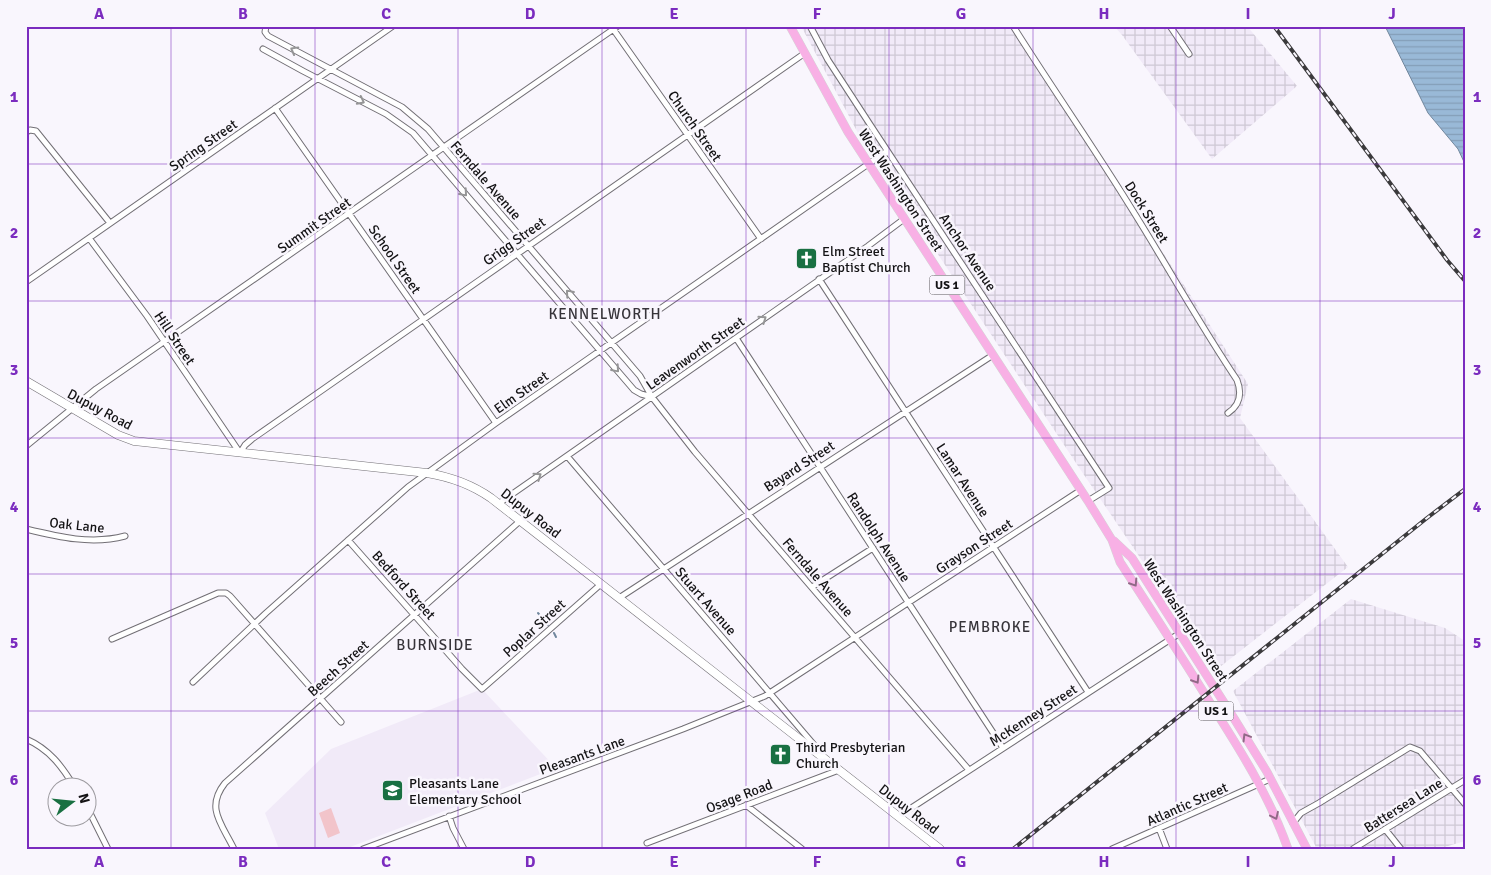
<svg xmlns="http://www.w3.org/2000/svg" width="1491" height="875" viewBox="0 0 1491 875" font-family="Signika,sans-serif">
<defs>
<pattern id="industrial-grid" width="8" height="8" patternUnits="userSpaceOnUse" patternTransform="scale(1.25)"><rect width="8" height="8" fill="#f1eaf8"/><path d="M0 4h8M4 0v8" fill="none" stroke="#cec8d4"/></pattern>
<pattern id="water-rules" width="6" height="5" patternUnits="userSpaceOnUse" patternTransform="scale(1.25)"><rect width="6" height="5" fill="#99b9d7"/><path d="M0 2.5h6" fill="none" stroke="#839eb8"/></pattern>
</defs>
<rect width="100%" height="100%" fill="#f9f6fd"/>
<!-- built -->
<path fill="#f1eaf8" d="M482 689 556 768 345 849H279L265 813 331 749Z"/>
<!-- industrial -->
<path fill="url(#industrial-grid)" d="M801 26H1016L1248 384 1240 418 1348 567 1216 670 1078 466 859 135Z
M1114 26H1247L1297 86 1212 159 1122 35Z
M1351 599 1445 628 1465 641V841L1438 849H1317L1233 691Z"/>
<!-- pitch -->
<path fill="#f2c4ca" d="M331 808 340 833 328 838 319 813Z"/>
<!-- water -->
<path fill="url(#water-rules)" stroke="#71879d" d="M1385 26H1465V164L1458 149 1428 113Z"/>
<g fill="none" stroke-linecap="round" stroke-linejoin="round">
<!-- stream -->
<path stroke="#71879d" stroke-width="2" d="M538 613 548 625
M554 633 556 637"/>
<defs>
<path id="street" d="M266 26 265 32 268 36 402 107 428 129 640 376 652 397 695 452 969 770
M611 26 761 239
M810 26 828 60 871 126 1109 488 1088 501
M1013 26C1052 88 1095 149 1133 211 1168 267 1200 325 1237 380 1242 393 1240 405 1228 413
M1170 26 1189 54
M263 49 303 71 386 114 413 133 634 390 641 394 652 397
M275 108 496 423
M26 132 30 130 36 131 110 223
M89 238 147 316 240 453 245 445 252 439 805 53
M819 279 1088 692
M26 282 393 26
M736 338 1003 748
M26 446 96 389 618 26
M567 456 821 753
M498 504 868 246 904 219
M26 529C59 537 92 545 125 536
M348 540 462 669 482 689 601 584
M812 587 873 548
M619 598 993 355
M112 639 218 593H226L230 596 341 722
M193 682 266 613 408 487 496 423 887 151
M26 739C49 749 62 766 75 788
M746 805 802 849
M88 809 108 849
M449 816 453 828 464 849
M899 816 1180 633
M1293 823 1301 813 1319 803 1410 747 1420 751 1465 804
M1159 828 1167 849
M1385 829 1401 849
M647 843 839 770
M234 849C222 824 205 808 225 783L520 521
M363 849 683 729 765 696 1081 490
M1112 849 1270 779
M1353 849 1465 780"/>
<path id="secondary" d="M26 381 118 435 134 441 427 473C451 477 471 484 491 498L940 849"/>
<path id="primary" d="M790 26 848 132 1088 501 1112 540 1120 562C1150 608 1180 654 1209 701 1239 748 1269 795 1288 849
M1114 541 1132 558 1235 720 1267 772 1307 849"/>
</defs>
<!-- street casing -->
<use href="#street" stroke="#726f75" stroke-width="7"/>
<!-- secondary casing -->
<use href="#secondary" stroke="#726f75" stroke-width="9"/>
<!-- primary casing -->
<use href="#primary" stroke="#d5d5d5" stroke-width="9"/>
<!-- street -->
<use href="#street" stroke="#fff" stroke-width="5"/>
<!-- secondary -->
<use href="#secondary" stroke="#fff" stroke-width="8"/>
<!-- primary -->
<use href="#primary" stroke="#f8b0e5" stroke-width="8"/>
<defs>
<path id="rail" d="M1274 26 1447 260 1465 281
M1013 849 1427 518 1465 489"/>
</defs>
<!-- rail casing -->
<use href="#rail" stroke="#3b3a3c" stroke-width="4"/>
<!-- rail -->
<use href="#rail" stroke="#f9f6fd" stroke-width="2" stroke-dasharray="5.5" stroke-linecap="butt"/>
</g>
<!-- one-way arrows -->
<defs><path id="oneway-chevron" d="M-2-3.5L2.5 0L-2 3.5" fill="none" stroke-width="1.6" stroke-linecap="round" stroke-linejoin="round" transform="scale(1.25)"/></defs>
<g stroke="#959596">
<use href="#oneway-chevron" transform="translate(294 50) rotate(-151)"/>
<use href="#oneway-chevron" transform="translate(361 101) rotate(27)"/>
<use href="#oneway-chevron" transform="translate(464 193) rotate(49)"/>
<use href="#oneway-chevron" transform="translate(569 293) rotate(-131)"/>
<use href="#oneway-chevron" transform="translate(763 319) rotate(-35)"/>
<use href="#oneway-chevron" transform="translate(616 369) rotate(49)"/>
<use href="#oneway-chevron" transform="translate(538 476) rotate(-35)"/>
</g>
<g stroke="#916987">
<use href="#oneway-chevron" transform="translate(1134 583) rotate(57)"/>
<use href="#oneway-chevron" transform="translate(1196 680) rotate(58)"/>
<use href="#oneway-chevron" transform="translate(1246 737) rotate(-121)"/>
<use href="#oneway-chevron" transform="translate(1275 816) rotate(65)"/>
</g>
<!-- grid -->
<path fill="none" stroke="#7b2cbf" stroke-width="1" stroke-opacity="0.55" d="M171 26V849M315 26V849M458 26V849M602 26V849M746 26V849M889 26V849M1033 26V849M1176 26V849M1320 26V849M26 164H1465M26 301H1465M26 438H1465M26 574H1465M26 711H1465"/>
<!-- icons -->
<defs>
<symbol id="church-square" viewBox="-11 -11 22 22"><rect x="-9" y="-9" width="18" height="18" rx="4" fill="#197042" stroke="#f9f6fd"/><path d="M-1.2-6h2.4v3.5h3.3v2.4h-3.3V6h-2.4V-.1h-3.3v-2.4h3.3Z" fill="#fff"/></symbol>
<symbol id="school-square" viewBox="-11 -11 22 22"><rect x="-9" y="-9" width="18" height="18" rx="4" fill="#197042" stroke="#f9f6fd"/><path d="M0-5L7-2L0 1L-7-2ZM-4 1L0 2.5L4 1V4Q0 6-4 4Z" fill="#fff"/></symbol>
</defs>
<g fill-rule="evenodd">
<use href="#church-square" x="794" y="246" width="25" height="25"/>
<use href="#church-square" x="768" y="742" width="25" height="25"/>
<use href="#school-square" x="380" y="778" width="25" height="25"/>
</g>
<g text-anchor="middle" stroke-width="5" stroke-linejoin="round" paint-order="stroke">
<!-- shield labels -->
<g fill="#f9f6fd" stroke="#59575b" stroke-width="1">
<rect x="929.5" y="275.5" width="35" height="19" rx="4"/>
<rect x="1198.5" y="701.5" width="35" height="19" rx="4"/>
</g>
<g font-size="12" font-weight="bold" fill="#141315">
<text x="947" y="289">US 1</text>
<text x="1216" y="715">US 1</text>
</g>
<!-- street labels -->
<g font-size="14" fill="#141315" stroke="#f9f6fd">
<text transform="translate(695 126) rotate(55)" y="5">Church Street</text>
<text transform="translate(203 145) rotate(-35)" y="5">Spring Street</text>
<text transform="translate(486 180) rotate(49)" y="5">Ferndale Avenue</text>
<text transform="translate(901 190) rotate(57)" y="5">West Washington Street</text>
<text transform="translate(1147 212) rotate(58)" y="5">Dock Street</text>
<text transform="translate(314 225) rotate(-35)" y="5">Summit Street</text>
<text transform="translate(514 241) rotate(-35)" y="5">Grigg Street</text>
<text transform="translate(968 252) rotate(56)" y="5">Anchor Avenue</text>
<text transform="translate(395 259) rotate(55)" y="5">School Street</text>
<text transform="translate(175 338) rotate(56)" y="5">Hill Street</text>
<text transform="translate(695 353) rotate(-35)" y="5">Leavenworth Street</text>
<text transform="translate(521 392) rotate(-35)" y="5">Elm Street</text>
<text transform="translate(100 409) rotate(28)" y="5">Dupuy Road</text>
<text transform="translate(799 466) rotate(-33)" y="5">Bayard Street</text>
<text transform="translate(963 480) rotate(57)" y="5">Lamar Avenue</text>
<text transform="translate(531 513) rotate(38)" y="5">Dupuy Road</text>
<text transform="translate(77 525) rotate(6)" y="5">Oak Lane</text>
<text transform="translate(879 537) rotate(57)" y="5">Randolph Avenue</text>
<text transform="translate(974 546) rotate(-33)" y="5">Grayson Street</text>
<text transform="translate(818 577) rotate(49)" y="5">Ferndale Avenue</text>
<text transform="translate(404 585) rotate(48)" y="5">Bedford Street</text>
<text transform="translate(706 601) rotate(49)" y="5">Stuart Avenue</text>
<text transform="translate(1186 620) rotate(57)" y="5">West Washington Street</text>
<text transform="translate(534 628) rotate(-42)" y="5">Poplar Street</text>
<text transform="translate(338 668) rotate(-42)" y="5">Beech Street</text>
<text transform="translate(1033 715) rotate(-33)" y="5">McKenney Street</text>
<text transform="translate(582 755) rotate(-20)" y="5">Pleasants Lane</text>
<text transform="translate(739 796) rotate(-21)" y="5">Osage Road</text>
<text transform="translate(1187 804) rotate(-24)" y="5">Atlantic Street</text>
<text transform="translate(1403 805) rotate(-32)" y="5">Battersea Lane</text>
<text transform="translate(909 809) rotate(38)" y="5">Dupuy Road</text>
</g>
<!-- poi labels -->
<g font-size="14" fill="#141315" stroke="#f9f6fd" text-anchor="start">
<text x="822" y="256">Elm Street<tspan x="822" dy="16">Baptist Church</tspan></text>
<text x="796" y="752">Third Presbyterian<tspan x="796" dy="16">Church</tspan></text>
<text x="409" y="788">Pleasants Lane<tspan x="409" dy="16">Elementary School</tspan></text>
</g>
<!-- neighbourhood labels -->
<g font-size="15" letter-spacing="1" fill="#37343a" stroke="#f9f6fd">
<text x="605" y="319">KENNELWORTH</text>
<text x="990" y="632">PEMBROKE</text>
<text x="435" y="650">BURNSIDE</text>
</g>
</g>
<!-- border -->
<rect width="1491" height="875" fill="none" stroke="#f9f6fd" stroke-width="55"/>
<!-- north arrow -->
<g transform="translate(72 802) rotate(74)"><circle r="24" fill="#f9f6fd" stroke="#9d9ba0"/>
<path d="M0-4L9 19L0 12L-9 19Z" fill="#197042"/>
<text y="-8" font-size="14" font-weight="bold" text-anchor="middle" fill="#141315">N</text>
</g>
<rect x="28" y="28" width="1436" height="820" fill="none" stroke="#7b2cbf" stroke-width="2"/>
<g font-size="16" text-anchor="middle" font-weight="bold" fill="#7b2cbf">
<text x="99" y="19">A</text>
<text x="243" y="19">B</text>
<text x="386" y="19">C</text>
<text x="530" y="19">D</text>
<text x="674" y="19">E</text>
<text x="817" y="19">F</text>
<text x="961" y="19">G</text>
<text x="1104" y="19">H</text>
<text x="1248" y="19">I</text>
<text x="1392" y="19">J</text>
<text x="14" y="102">1</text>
<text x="1477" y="102">1</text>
<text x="14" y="238">2</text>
<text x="1477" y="238">2</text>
<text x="14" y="375">3</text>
<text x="1477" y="375">3</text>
<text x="14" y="512">4</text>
<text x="1477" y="512">4</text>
<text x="14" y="648">5</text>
<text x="1477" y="648">5</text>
<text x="14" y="785">6</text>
<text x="1477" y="785">6</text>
<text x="99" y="867">A</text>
<text x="243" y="867">B</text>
<text x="386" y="867">C</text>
<text x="530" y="867">D</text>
<text x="674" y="867">E</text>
<text x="817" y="867">F</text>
<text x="961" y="867">G</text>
<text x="1104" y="867">H</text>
<text x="1248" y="867">I</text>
<text x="1392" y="867">J</text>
</g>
</svg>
